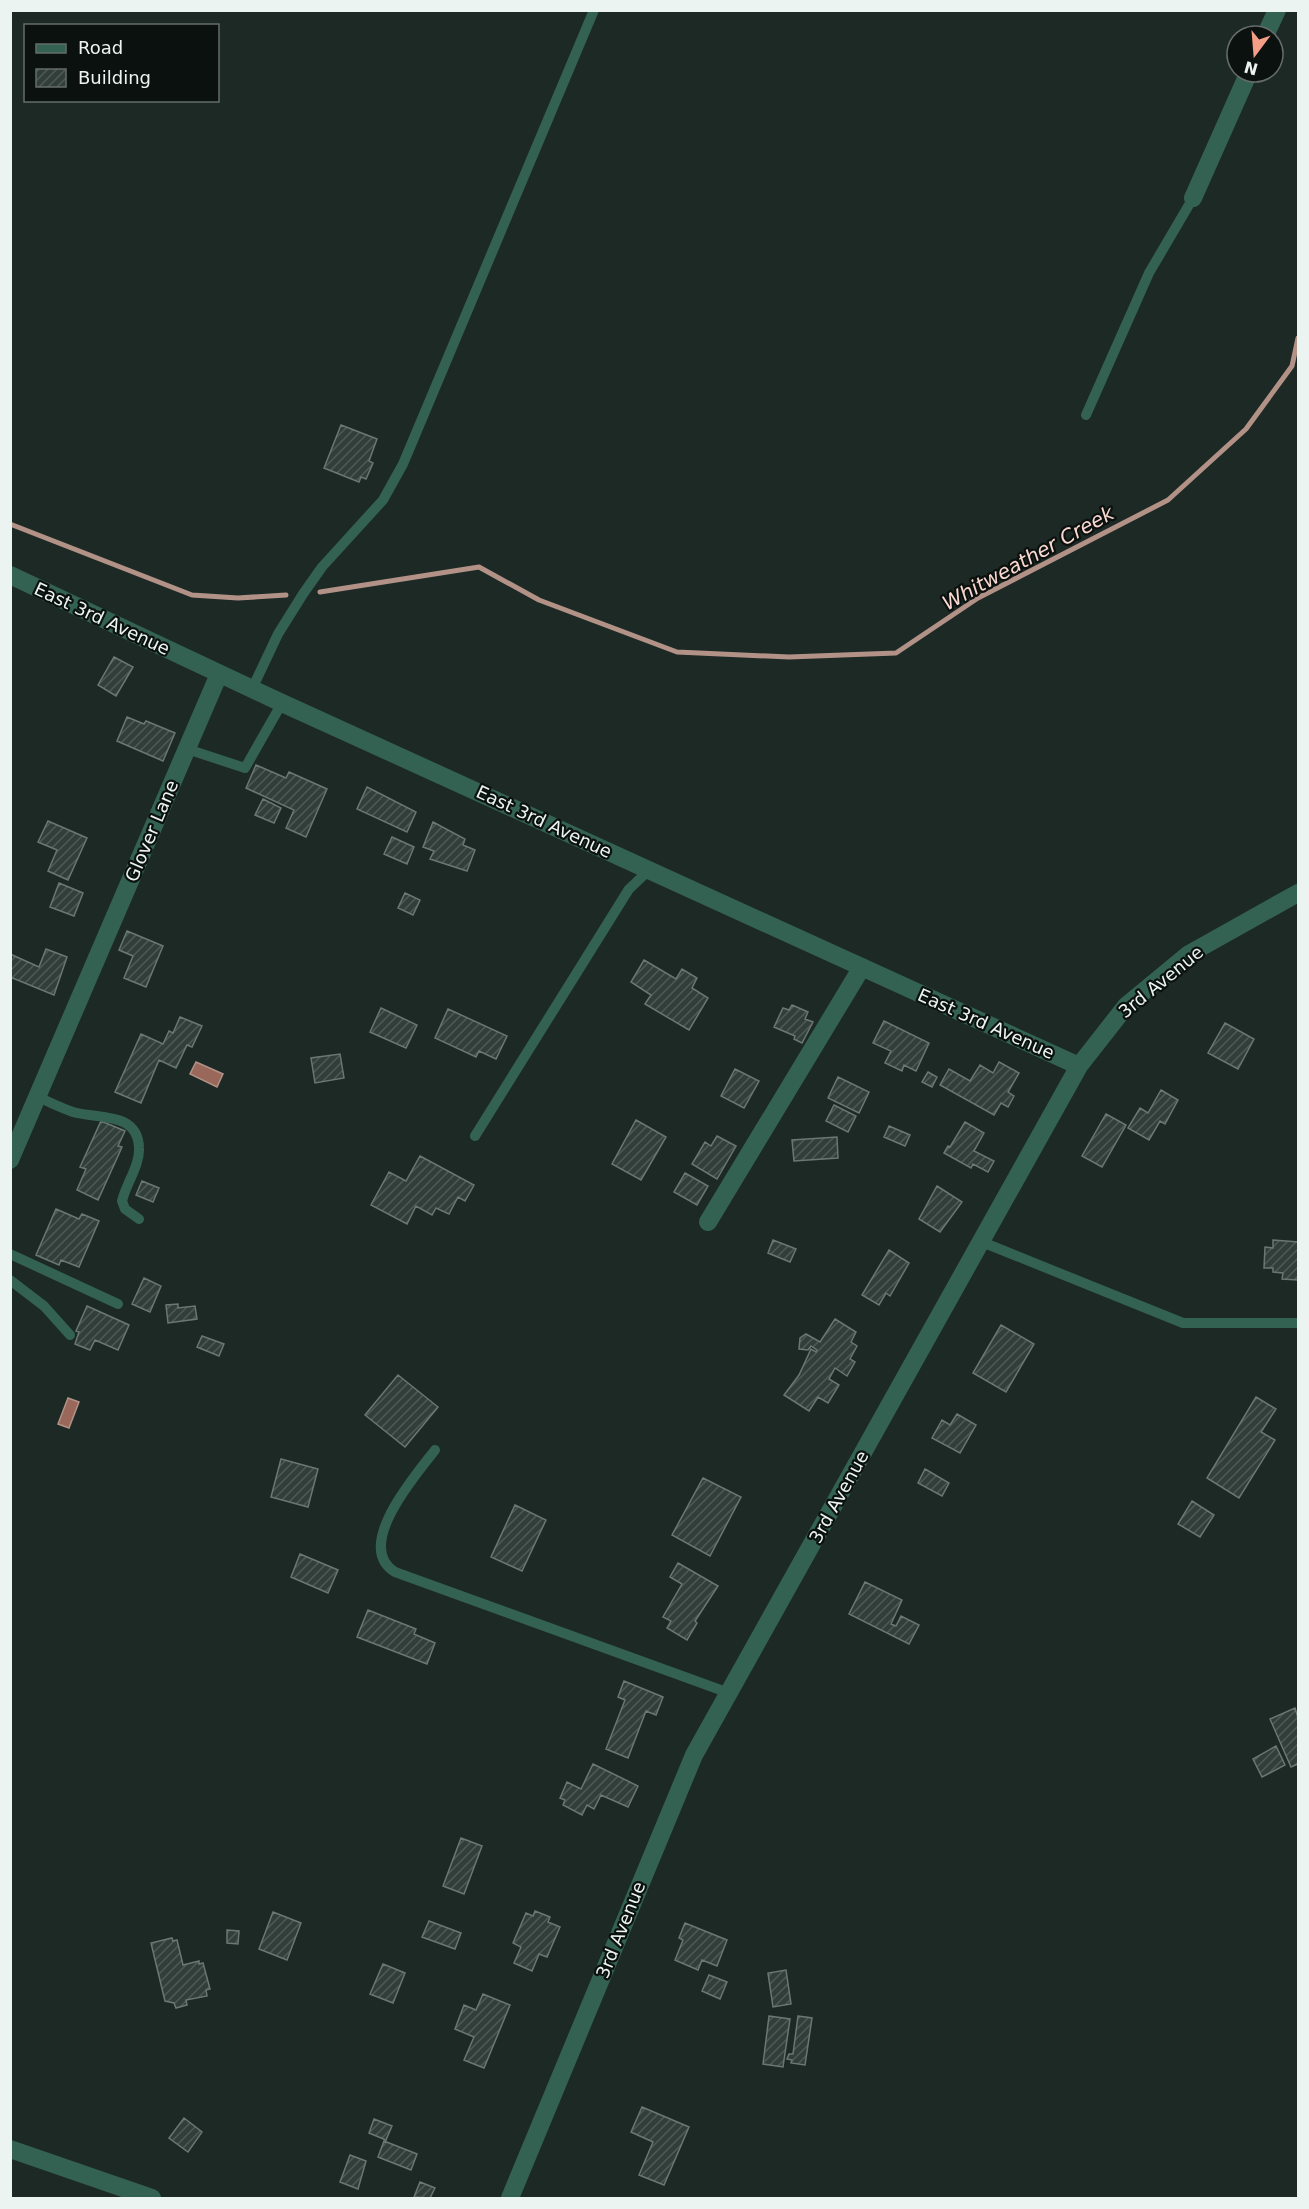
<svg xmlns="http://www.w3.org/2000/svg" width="1309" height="2209" viewBox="0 0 1309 2209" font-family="'DejaVu Sans',sans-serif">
<defs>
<pattern id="building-hatch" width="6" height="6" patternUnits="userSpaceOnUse" patternTransform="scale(1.5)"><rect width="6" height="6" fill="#313e39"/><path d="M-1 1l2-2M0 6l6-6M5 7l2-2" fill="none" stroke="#4f5a56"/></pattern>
</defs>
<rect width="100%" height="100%" fill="#1d2925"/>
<!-- water -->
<path fill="#99685a" stroke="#b29287" stroke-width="1.5" d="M196 1062 223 1074 217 1087 190 1074Z
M68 1398 79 1402 69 1428 58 1424Z"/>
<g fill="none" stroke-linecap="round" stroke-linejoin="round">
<!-- stream -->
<path stroke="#b29287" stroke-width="5" d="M10 524 192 595 238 598 286 595
M320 592 479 567 539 600 677 652 789 657 896 653 978 598 1168 500 1246 429 1292 366 1298 338"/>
</g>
<!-- building -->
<path fill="url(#building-hatch)" stroke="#6a7873" stroke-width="1.5" d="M341 425 377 439 369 461 373 463 366 479 361 477 359 482 324 468Z
M114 657 133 667 116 696 98 685Z
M127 717 144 724 146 721 175 733 163 761 117 741Z
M256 765 286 778 289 772 327 789 306 837 286 828 294 810 246 788Z
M367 787 416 812 407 832 357 809Z
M263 799 281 808 274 823 255 815Z
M48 821 87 838 68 880 48 871 57 850 38 842Z
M433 822 465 839 463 845 475 850 467 871 430 859 434 851 423 847Z
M392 837 414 847 407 864 384 854Z
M59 883 83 893 74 916 50 907Z
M405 893 420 900 413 915 398 908Z
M127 931 163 946 146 987 124 978 133 956 119 950Z
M46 949 67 957 54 995 10 977V954L39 967Z
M644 960 676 979 682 969 697 978 692 988 708 998 689 1030 645 1004 651 995 631 982Z
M792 1005 808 1012 805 1019 813 1022 802 1043 794 1039 795 1036 774 1027 783 1008 789 1010Z
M381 1008 417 1025 406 1048 370 1032Z
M448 1009 507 1036 496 1059 479 1051 476 1057 435 1038Z
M180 1017 202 1026 192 1047 187 1045 176 1068 159 1060 141 1103 115 1092 141 1034 163 1044 169 1031 173 1033Z
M884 1021 929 1043 916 1071 904 1065 902 1071 885 1063 891 1051 873 1043Z
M1225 1023 1254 1039 1238 1069 1208 1053Z
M340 1054 344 1078 315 1083 311 1058Z
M999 1062 1019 1073 1008 1092 1014 1096 1008 1107 1001 1103 994 1115 940 1085 949 1069 970 1081 980 1065 993 1073Z
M735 1069 759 1081 744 1108 721 1096Z
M928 1072 937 1077 932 1087 922 1082Z
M838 1077 869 1092 859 1113 828 1098Z
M1161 1090 1178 1100 1165 1124 1160 1121 1149 1140 1128 1128 1140 1108 1148 1113Z
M834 1105 856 1116 848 1132 826 1121Z
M1106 1114 1126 1125 1102 1167 1082 1156Z
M636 1120 666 1137 641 1180 612 1164Z
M101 1121 125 1131 118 1146 122 1147 98 1200 77 1190 86 1169 80 1167Z
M965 1122 984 1133 974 1151 994 1161 988 1172 973 1164 971 1168 944 1153 948 1146 950 1147Z
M889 1126 910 1135 905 1146 884 1137Z
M717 1136 736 1146 717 1179 692 1164 705 1142 711 1146Z
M837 1137 838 1158 794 1161 792 1140Z
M420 1156 474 1185 465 1201 458 1197 449 1214 436 1208 432 1215 416 1206 407 1224 371 1205 389 1172 406 1181Z
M685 1173 708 1186 697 1205 674 1192Z
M142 1181 159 1188 153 1202 136 1195Z
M937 1186 962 1202 940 1232 919 1219Z
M56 1209 79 1219 82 1214 99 1221 79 1267 61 1260 59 1265 36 1255Z
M773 1240 796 1249 790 1262 768 1253Z
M1273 1240 1298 1242V1280L1282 1279 1283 1273 1273 1272V1268H1264L1265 1247 1273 1248Z
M889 1250 909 1263 890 1296 886 1293 879 1305 862 1295Z
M144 1278 161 1286 150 1312 132 1304Z
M178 1304V1308L195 1306 197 1319 168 1323 166 1305Z
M87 1306 129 1325 118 1350 95 1340 90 1350 75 1344 79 1332 76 1331Z
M835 1319 856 1332 851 1342 857 1346 850 1359 855 1362 847 1376 835 1368 829 1379 839 1385 828 1403 818 1397 809 1411 784 1395 799 1375 811 1349 816 1352 817 1350 811 1346 808 1350 799 1349 800 1338 806 1334 820 1342Z
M1001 1325 1034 1344 1006 1392 973 1373Z
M202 1336 224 1344 219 1356 197 1347Z
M398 1375 438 1407 405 1447 365 1415Z
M1256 1397 1276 1409 1261 1432 1275 1440 1239 1498 1207 1478Z
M957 1414 976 1425 960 1453 932 1438 942 1420 950 1425Z
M281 1459 318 1469 308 1507 271 1497Z
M925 1469 949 1483 942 1496 918 1483Z
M703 1478 741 1497 710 1556 672 1535Z
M1192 1501 1214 1515 1200 1537 1178 1524Z
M515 1505 546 1520 522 1571 491 1557Z
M300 1554 338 1570 328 1593 291 1577Z
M678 1563 718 1586 695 1621 697 1623 687 1640 667 1628 671 1621 663 1617 682 1584 670 1577Z
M865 1582 902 1600 891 1624 896 1626 901 1616 919 1625 909 1644 849 1614Z
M368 1610 416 1629 414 1634 435 1643 427 1664 357 1637Z
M624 1681 663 1697 656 1715 646 1711 628 1758 606 1749 625 1700 618 1697Z
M1295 1708 1298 1718V1764L1291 1767 1270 1719Z
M1276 1746 1285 1765 1262 1777 1253 1759Z
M593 1764 638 1786 628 1807 601 1795 594 1809 587 1805 582 1815 563 1805 565 1800 560 1798 567 1782 581 1789Z
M461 1838 482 1846 464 1894 443 1886Z
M535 1911 550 1917 548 1922 560 1927 547 1957 539 1954 532 1971 514 1963 521 1947 513 1943 526 1913 533 1916Z
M273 1912 301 1923 287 1960 259 1949Z
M429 1921 461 1933 455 1949 422 1937Z
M685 1923 727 1940 717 1966 702 1960 698 1970 675 1960 683 1940 679 1938Z
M227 1930 239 1931 238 1944 227 1943Z
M172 1938 173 1941 177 1940 183 1965 199 1961V1964L203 1963 210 1989 206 1990 207 1996 186 2000 187 2005 176 2008 174 2003 165 2001 151 1943Z
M383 1964 405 1973 393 2003 370 1994Z
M786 1970 791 2004 773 2007 768 1973Z
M709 1975 727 1982 720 1999 702 1991Z
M483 1994 510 2005 484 2068 464 2060 474 2037 455 2029 464 2005 476 2010Z
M769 2016 790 2019 783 2067 763 2064Z
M798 2016 812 2018 805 2065 791 2063 792 2060 787 2059 789 2054H793Z
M642 2107 689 2127 664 2185 639 2175 653 2142 631 2132Z
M184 2118 202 2132 188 2152 169 2138Z
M374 2119 392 2126 386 2140 369 2133Z
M384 2141 417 2154 411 2170 378 2157Z
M350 2155 366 2161 358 2189 340 2182Z
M420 2182 435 2188 430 2198 414 2197Z"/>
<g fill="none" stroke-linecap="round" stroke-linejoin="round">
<!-- lane -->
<path stroke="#336152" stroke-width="10" d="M1086 415 1149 273 1193 198
M252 689 278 634 303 594 322 567 383 500 403 464 594 10
M187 749 245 768 282 703
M38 1097C49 1102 61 1108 73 1112 96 1119 138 1111 139 1148 140 1165 126 1184 122 1201L125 1209 139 1219
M475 1136 629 889 649 870
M982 1242 1183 1323H1298
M10 1254 118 1304
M10 1280 44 1306 70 1335
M435 1450C416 1475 353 1546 395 1572L729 1693"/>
<!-- street -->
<path stroke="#336152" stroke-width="18" d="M1265 36 1277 10
M1193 198 1249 72
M10 575 282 703 1079 1066
M10 1160 219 674
M708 1222 862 967
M10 2149 152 2198
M510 2198 694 1755 1079 1066 1126 1006 1189 954 1298 893"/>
</g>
<g text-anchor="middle" stroke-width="4.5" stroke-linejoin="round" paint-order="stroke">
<!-- street labels -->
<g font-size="18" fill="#ecf4f1" stroke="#0b110e">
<text transform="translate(102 619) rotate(25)" y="6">East 3rd Avenue</text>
<text transform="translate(544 822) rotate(25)" y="6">East 3rd Avenue</text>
<text transform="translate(152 831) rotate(-67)" y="6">Glover Lane</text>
<text transform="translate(1161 982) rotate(-39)" y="6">3rd Avenue</text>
<text transform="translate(986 1024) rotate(24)" y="6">East 3rd Avenue</text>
<text transform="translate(839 1497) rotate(-61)" y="6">3rd Avenue</text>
<text transform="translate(621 1930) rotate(-68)" y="6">3rd Avenue</text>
</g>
<!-- water labels -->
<g font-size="20" font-style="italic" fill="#fad9d0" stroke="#0b110e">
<text transform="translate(1028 558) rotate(-29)" y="7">Whitweather Creek</text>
</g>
</g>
<!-- border -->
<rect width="1309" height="2209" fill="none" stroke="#ecf4f1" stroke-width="24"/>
<!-- legend -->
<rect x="24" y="24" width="195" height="78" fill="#0b110e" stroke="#656c69" stroke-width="1.5"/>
<rect x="36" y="44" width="30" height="9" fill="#336152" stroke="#656c69" stroke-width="1.5"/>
<text x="78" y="54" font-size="18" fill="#ecf4f1">Road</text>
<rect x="36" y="69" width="30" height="18" fill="url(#building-hatch)" stroke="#656c69" stroke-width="1.5"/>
<text x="78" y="84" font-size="18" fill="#ecf4f1">Building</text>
<!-- north arrow -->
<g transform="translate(1255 54) rotate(196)"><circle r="28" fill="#0b110e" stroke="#656c69" stroke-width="1.5"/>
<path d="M0-4.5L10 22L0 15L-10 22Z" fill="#f49e87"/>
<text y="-9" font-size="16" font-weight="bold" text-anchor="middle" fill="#ecf4f1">N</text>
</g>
</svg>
